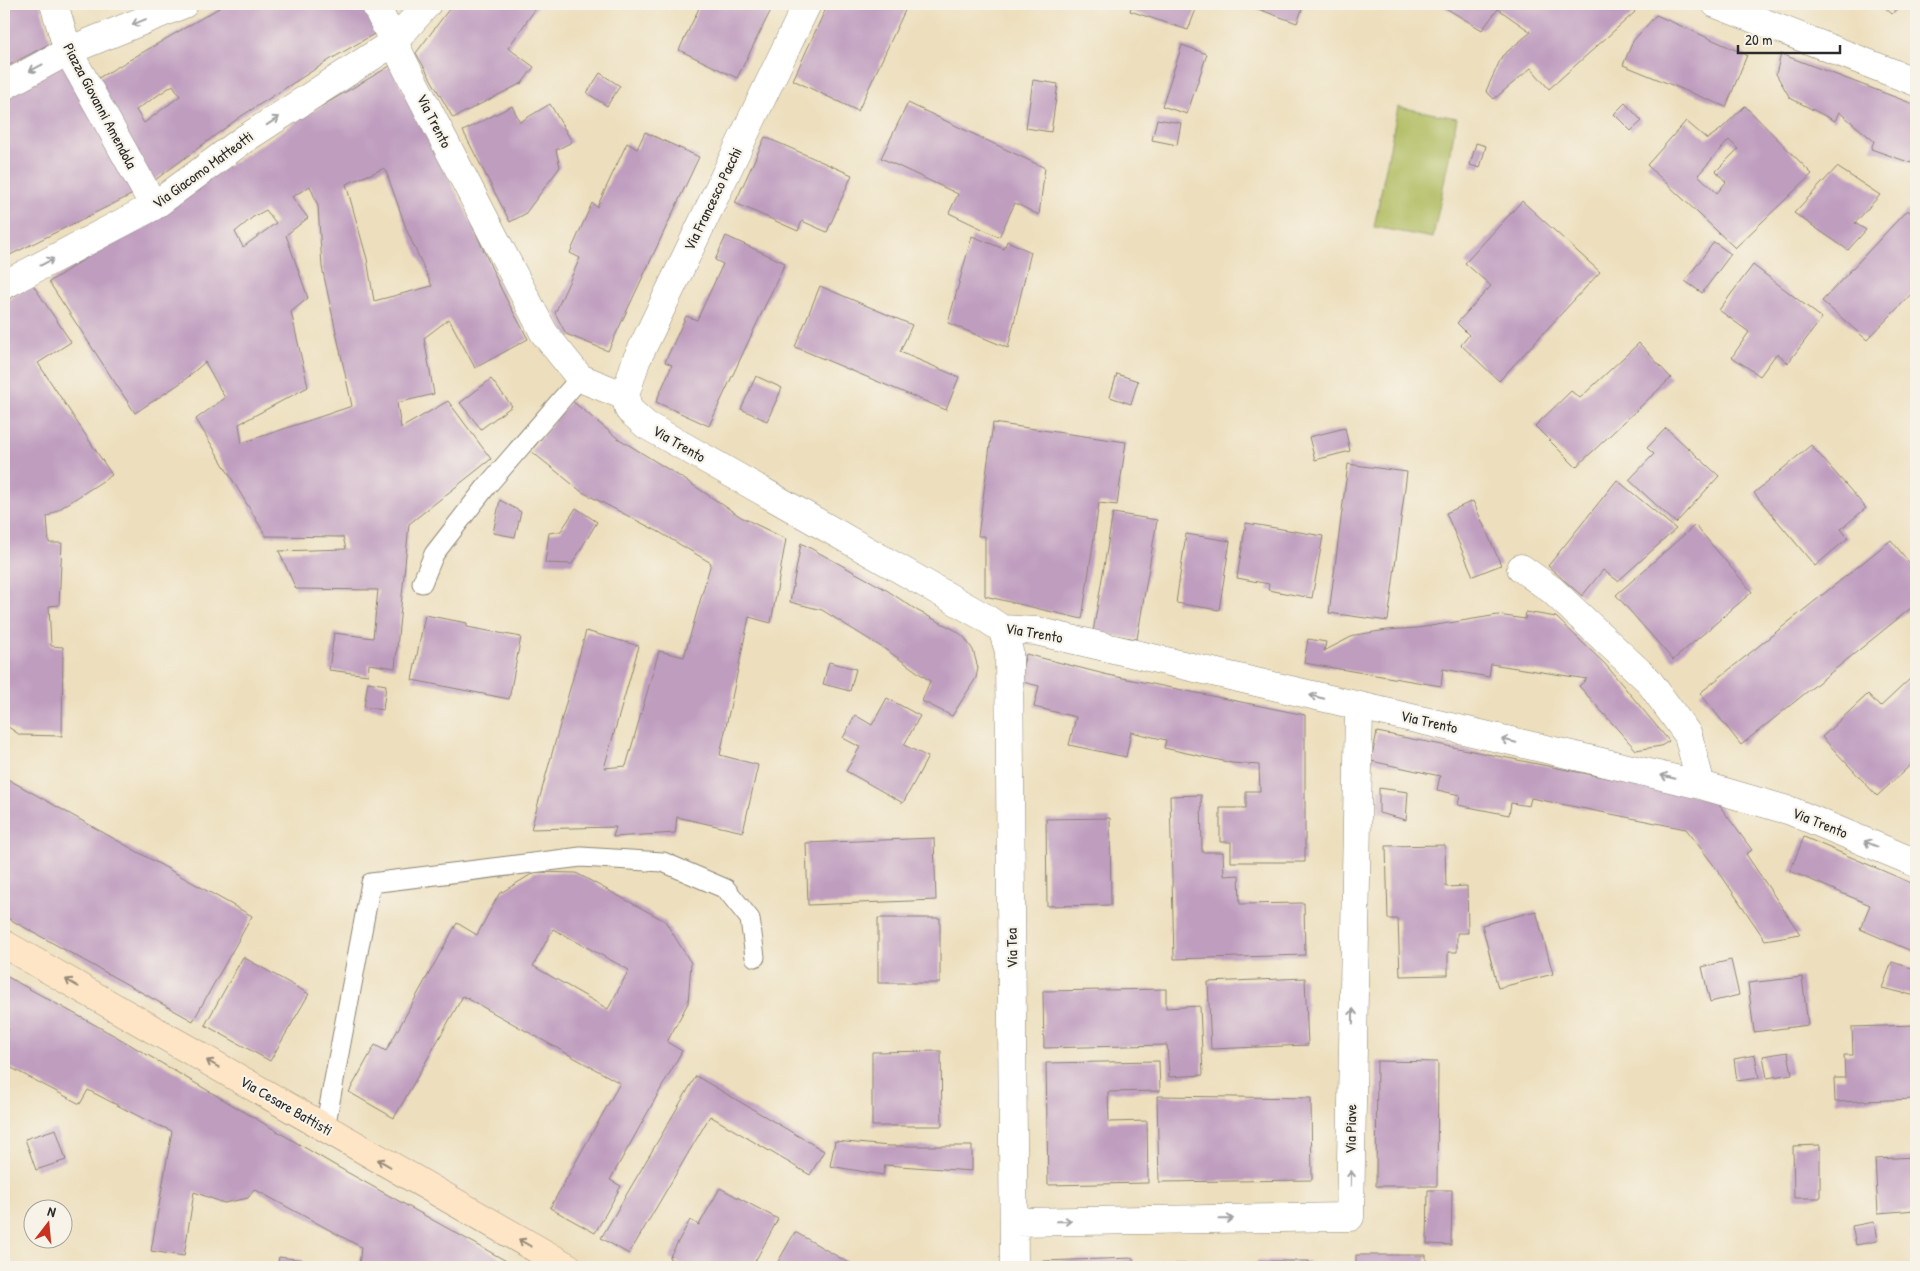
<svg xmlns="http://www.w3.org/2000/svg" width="1920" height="1271" viewBox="0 0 1920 1271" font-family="'Patrick Hand',sans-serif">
<rect width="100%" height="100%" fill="#f7f3e8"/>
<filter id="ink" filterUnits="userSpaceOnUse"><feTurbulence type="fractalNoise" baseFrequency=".02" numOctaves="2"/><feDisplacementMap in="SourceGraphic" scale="10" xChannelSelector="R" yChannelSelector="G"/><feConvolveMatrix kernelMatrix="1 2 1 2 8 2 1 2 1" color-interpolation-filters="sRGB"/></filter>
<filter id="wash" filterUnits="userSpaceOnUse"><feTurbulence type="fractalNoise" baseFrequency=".0096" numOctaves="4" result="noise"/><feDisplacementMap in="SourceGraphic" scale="20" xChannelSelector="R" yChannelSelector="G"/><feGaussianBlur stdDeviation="1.12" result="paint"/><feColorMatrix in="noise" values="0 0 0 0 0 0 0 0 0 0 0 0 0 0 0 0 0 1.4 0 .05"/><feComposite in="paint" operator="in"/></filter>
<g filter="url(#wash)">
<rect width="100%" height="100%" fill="#eddfbd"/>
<!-- green -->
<path fill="#aeba5c" stroke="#6c7244" d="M1398 107 1457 118 1433 238 1374 227Z"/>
<g id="blocks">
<!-- building -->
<path fill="#bf9dbf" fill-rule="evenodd" d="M4 4H40L51 43 4 68Z
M226 4H366L381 30 331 59 240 117 151 183 95 80ZM173 85 180 96 144 123 136 110Z
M453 4H539L508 48 534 67 522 83 453 118 416 53Z
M701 4H774L737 78 679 50Z
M828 4H908L858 111 793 80Z
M1132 4H1198L1188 30 1130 11Z
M1244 4H1304L1297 23Z
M1439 4H1628L1635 12 1549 89 1531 68 1494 99 1486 91 1502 56 1531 32 1498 9 1482 30Z
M1881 4H1901L1892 14Z
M1656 15 1747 55 1726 107 1623 65 1633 41Z
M1182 45 1207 54 1187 114 1162 106Z
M1781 54 1916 105V146L1911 163 1871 149 1874 141 1839 112 1835 121 1790 98 1776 74Z
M64 64 141 190 4 258V95Z
M390 66 464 207 502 291 528 339 475 368 449 319 424 338 434 394 397 403 401 428 448 401 491 459 409 524 395 668 369 664 368 675 329 670 334 633 373 638 378 590 296 589 279 551 346 549 343 537 266 536 196 419 225 398 205 362 182 382 135 413 49 282 310 113ZM385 168 407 231 432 286 374 301 367 259 346 184ZM310 186 318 206 322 267 352 406 242 443 239 424 308 387 291 312 308 298 286 235 308 218 292 197ZM266 210 276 223 243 247 235 232 253 217Z
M600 73 620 86 607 106 587 93Z
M1033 80 1058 84 1051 132 1026 128Z
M908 103 1045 168 1039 215 1015 203 999 237 949 213 958 194 881 158Z
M1625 103 1642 121 1631 131 1614 114Z
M550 104 572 142 556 150 560 167 525 214 510 222 463 131 512 106 520 122Z
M1745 106 1812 174 1735 248 1647 165 1686 121 1707 139 1720 130ZM1729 140 1738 149 1716 171 1726 182 1717 193 1698 175Z
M1157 119 1181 123 1177 145 1152 140Z
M645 132 699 157 608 351 566 334 555 313 580 258 570 253 592 203 597 207 627 143 637 149Z
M765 137 852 175 827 232 802 221 798 231 735 203Z
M1476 143 1486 146 1480 168 1470 165Z
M1837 167 1880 195 1855 223 1866 230 1848 250 1794 213Z
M1522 201 1600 272 1499 381 1461 345 1469 335 1457 323 1491 286 1465 263Z
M1907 210 1913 214 1916 210V289L1867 340 1822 301Z
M726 236 785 263 709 426 656 402 672 365 665 362 686 316 697 320 723 264 715 260Z
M972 236 1004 249 1007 241 1031 252 1008 348 948 323Z
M1714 242 1731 254 1702 293 1685 281Z
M1753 265 1822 318 1788 363 1777 353 1760 376 1732 357 1749 332 1719 310Z
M33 285 71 342 38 363 112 475 47 517 49 543H62L59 605 49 606 51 646 63 647 62 736 20 735 4 724V302Z
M820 286 912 325 900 352 959 377 946 410 795 347Z
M1639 343 1671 378 1576 467 1535 426 1571 391 1580 398Z
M1117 374 1138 381 1131 404 1110 397Z
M756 376 782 388 767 421 741 409Z
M491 379 512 406 481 429 460 403Z
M571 400 616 437 687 481 741 517 786 539 771 623 749 617 720 755 758 765 743 832 677 817 675 833 613 837 616 827 531 829 586 631 639 646 604 768 626 766 659 651 684 657 711 563 659 532 582 492 531 451Z
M993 423 1126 442 1117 505 1099 503 1082 619 985 596V536H978Z
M1345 428 1350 451 1315 460 1309 437Z
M1666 428 1719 476 1676 523 1629 480 1654 454 1647 448Z
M1811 445 1866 508 1841 529 1848 538 1815 566 1754 493Z
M1348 464 1407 472 1388 621 1329 613Z
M1617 480 1676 529 1618 581 1603 570 1582 596 1548 566Z
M500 500 521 512 515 537 493 533Z
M1473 501 1501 565 1473 576 1446 513Z
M576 508 597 522 572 564 545 563 549 533 561 531Z
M1113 513 1157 520 1137 639 1093 632Z
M1246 523 1323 536 1312 598 1268 590 1269 584 1237 578Z
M1695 525 1752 592 1673 660 1616 595Z
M1186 534 1230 541 1219 610 1176 603Z
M1891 540 1916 571V604L1741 745 1700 693Z
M801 543 885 589 918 611 955 630 964 637 973 650 978 668 976 678 952 716 922 701 930 681 891 653 822 610 790 602Z
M1526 612 1556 617 1605 664 1669 741 1661 746 1636 750 1579 686 1587 679 1491 664 1489 677 1443 669 1441 686 1304 663 1308 639 1326 642 1324 651 1355 635 1387 630 1418 628 1498 615 1525 619Z
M425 615 467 623V627L521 637 509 699 412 680Z
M1026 654 1108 675 1305 715V862H1231V842H1220V808H1246V791H1260L1259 765 1232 763 1164 748 1166 740 1131 732 1126 757 1069 745 1076 717 1034 707 1039 686 1019 681Z
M829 662 856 669 850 691 823 684Z
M1911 678 1916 684V760L1877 796 1822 737 1868 694 1880 707Z
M368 682 386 685 383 710 364 707Z
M887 698 920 716 904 745 928 757 903 803 846 771 860 747 843 738 855 715 872 725Z
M1377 732 1693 795 1716 801 1752 850 1746 854 1800 934 1765 940 1719 872 1686 829 1531 798 1529 806 1511 803 1509 815 1458 805 1460 795 1437 790 1440 776 1371 761Z
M4 777 252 916 193 1021 4 916Z
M1379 788 1408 792 1406 820 1379 813Z
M1201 795 1202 852H1223L1224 876 1239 875 1240 904 1304 903 1305 955 1174 959 1170 796Z
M1110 818 1111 905 1047 906 1046 819Z
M1804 837 1916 885V953L1860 929 1870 905 1790 871Z
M934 838 936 900 808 905 806 843Z
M1445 845 1446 887 1467 886 1468 933H1457V952H1448V975L1400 976 1398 919H1388L1386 846Z
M535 872 576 873 665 921 691 963 688 1003 667 1042 682 1051 610 1180 621 1186 595 1233 550 1208 620 1083 463 996 394 1118 349 1092 375 1045 386 1051 457 923 477 935 499 894ZM553 929 629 970 608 1009 533 966Z
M1536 911 1553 974 1498 988 1482 925Z
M878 918H940V983H878Z
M243 957 309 994 270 1061 205 1025Z
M1731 960 1739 995 1710 1002 1702 967Z
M1892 962 1915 969 1913 977H1916V996L1882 988Z
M4 975 117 1037 336 1166 517 1267H359L361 1247 254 1189 248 1198 224 1203 194 1192 184 1256 151 1251 172 1131 146 1120 88 1090 80 1104 4 1064V1039L9 1028 4 1025Z
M1802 977 1808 1025 1754 1032 1748 983Z
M1305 978 1308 1045 1211 1049 1208 982Z
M1166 989V1008L1200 1006 1203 1075 1169 1077 1167 1045 1044 1048 1043 991Z
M1915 1025 1916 1099 1835 1102 1834 1078H1845L1844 1055H1853L1852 1027Z
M941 1051 942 1126H872V1052Z
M1788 1052 1792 1074 1767 1078 1763 1056Z
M1755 1055 1759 1078 1737 1081 1734 1059Z
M1159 1061 1160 1091 1108 1092 1109 1122 1147 1121 1148 1183 1048 1185 1046 1063Z
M1377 1061 1438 1062 1437 1186H1376Z
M696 1076 824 1151 810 1175 710 1116 629 1254 601 1238Z
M1157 1096 1311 1098 1312 1180 1159 1182Z
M56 1129 66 1160 36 1170 25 1139Z
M835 1141 889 1146H972V1171L885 1165 883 1175 830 1166Z
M1820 1145V1198H1794L1793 1146Z
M1916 1157V1210L1878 1213 1875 1159Z
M720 1188 778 1219 752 1267H686L669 1258 690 1220 699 1225Z
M1428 1190H1452L1451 1245 1427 1244Z
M1874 1222 1877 1241 1856 1245 1852 1226Z
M795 1232 856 1267H775Z
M1356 1255H1426V1267H1356Z
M279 1257 303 1260 302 1267H277Z
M1133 1258 1134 1267H1042V1261Z
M1257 1261H1309V1267H1257Z
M1175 1264H1240V1267H1175Z"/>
</g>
</g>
<g filter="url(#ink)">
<use href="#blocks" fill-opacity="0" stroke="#8c8574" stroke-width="1"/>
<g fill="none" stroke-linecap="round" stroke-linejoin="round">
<defs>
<path id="lane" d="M422 583 434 554 486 487 580 378
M325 1128 371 883 581 857 663 862 726 889 750 919 755 957"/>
<path id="street" d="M54 4 68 51 154 206
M375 4 407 69 544 333 580 378 625 396
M1716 4 1916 82
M4 86 68 51 184 4
M4 285 154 206 243 140 394 42 427 4
M625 396 629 410 646 425 984 617 1002 629 1036 631 1701 785 1791 811 1916 863
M625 396 636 361 807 4
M1521 568 1552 590 1648 680 1688 735 1701 785
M1002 629 1009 651 1014 1267
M1015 1222 1350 1217 1359 707"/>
<path id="secondary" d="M4 944 568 1267"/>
</defs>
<!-- lane casing -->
<use href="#lane" stroke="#8c8574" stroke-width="21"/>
<!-- street casing -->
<use href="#street" stroke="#8c8574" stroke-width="29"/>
<!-- secondary casing -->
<use href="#secondary" stroke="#8c8574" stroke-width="29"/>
<!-- lane -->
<use href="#lane" stroke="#fff" stroke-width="19"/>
<!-- street -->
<use href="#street" stroke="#fff" stroke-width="28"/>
<!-- secondary -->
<use href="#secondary" stroke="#fde5c5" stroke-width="28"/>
</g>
<!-- one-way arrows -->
<defs><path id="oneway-shaft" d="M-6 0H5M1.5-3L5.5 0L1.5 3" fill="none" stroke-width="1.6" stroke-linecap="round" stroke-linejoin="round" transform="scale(1.25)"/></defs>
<g stroke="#a0a0a0">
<use href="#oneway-shaft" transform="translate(139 22) rotate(158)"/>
<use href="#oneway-shaft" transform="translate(36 68) rotate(152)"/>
<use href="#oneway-shaft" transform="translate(273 121) rotate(-33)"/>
<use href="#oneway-shaft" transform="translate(47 262) rotate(-28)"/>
<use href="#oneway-shaft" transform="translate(1317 697) rotate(-167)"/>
<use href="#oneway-shaft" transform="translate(1509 741) rotate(-167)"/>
<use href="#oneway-shaft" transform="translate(1668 777) rotate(-167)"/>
<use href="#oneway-shaft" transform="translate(1871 844) rotate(-157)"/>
<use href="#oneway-shaft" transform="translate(1353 1016) rotate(-89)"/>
<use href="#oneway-shaft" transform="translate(1351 1178) rotate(-89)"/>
<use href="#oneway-shaft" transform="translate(1226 1219) rotate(-1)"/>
<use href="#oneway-shaft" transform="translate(1064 1221) rotate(-1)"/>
</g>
<g stroke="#948878">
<use href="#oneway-shaft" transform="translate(72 983) rotate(-150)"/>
<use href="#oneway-shaft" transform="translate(213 1064) rotate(-150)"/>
<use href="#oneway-shaft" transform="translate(384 1163) rotate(-150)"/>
<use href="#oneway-shaft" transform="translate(525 1243) rotate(-150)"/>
</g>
</g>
<g text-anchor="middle" stroke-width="4.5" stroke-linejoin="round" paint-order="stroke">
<!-- street labels -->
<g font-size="15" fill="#2b2b2b" stroke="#f7f3e8">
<text transform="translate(100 106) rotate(62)" y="5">Piazza Giovanni Amendola</text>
<text transform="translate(434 121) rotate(63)" y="5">Via Trento</text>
<text transform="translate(203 170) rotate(-36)" y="5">Via Giacomo Matteotti</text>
<text transform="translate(713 199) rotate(-64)" y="5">Via Francesco Pacchi</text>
<text transform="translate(679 444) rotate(30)" y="5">Via Trento</text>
<text transform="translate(1034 633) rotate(10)" y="5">Via Trento</text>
<text transform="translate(1429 722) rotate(13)" y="5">Via Trento</text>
<text transform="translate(1820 823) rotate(22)" y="5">Via Trento</text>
<text transform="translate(1012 948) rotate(-91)" y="5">Via Tea</text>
<text transform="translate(286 1106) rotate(30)" y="5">Via Cesare Battisti</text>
<text transform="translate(1351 1129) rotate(-89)" y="5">Via Piave</text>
</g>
</g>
<!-- margin -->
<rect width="1920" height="1271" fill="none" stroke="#f7f3e8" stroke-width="20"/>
<!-- north arrow -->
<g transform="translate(48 1224) rotate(16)"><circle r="24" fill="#f7f3e8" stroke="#a5a39c"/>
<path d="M0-4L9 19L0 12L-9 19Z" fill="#c8321e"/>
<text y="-8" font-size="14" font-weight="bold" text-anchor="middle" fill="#2b2b2b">N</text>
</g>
<!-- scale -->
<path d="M1738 45v8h102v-8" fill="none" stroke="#2b2b2b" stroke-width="2.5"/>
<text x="1745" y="45" font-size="15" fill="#2b2b2b" stroke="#f7f3e8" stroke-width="4" paint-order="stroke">20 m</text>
</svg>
